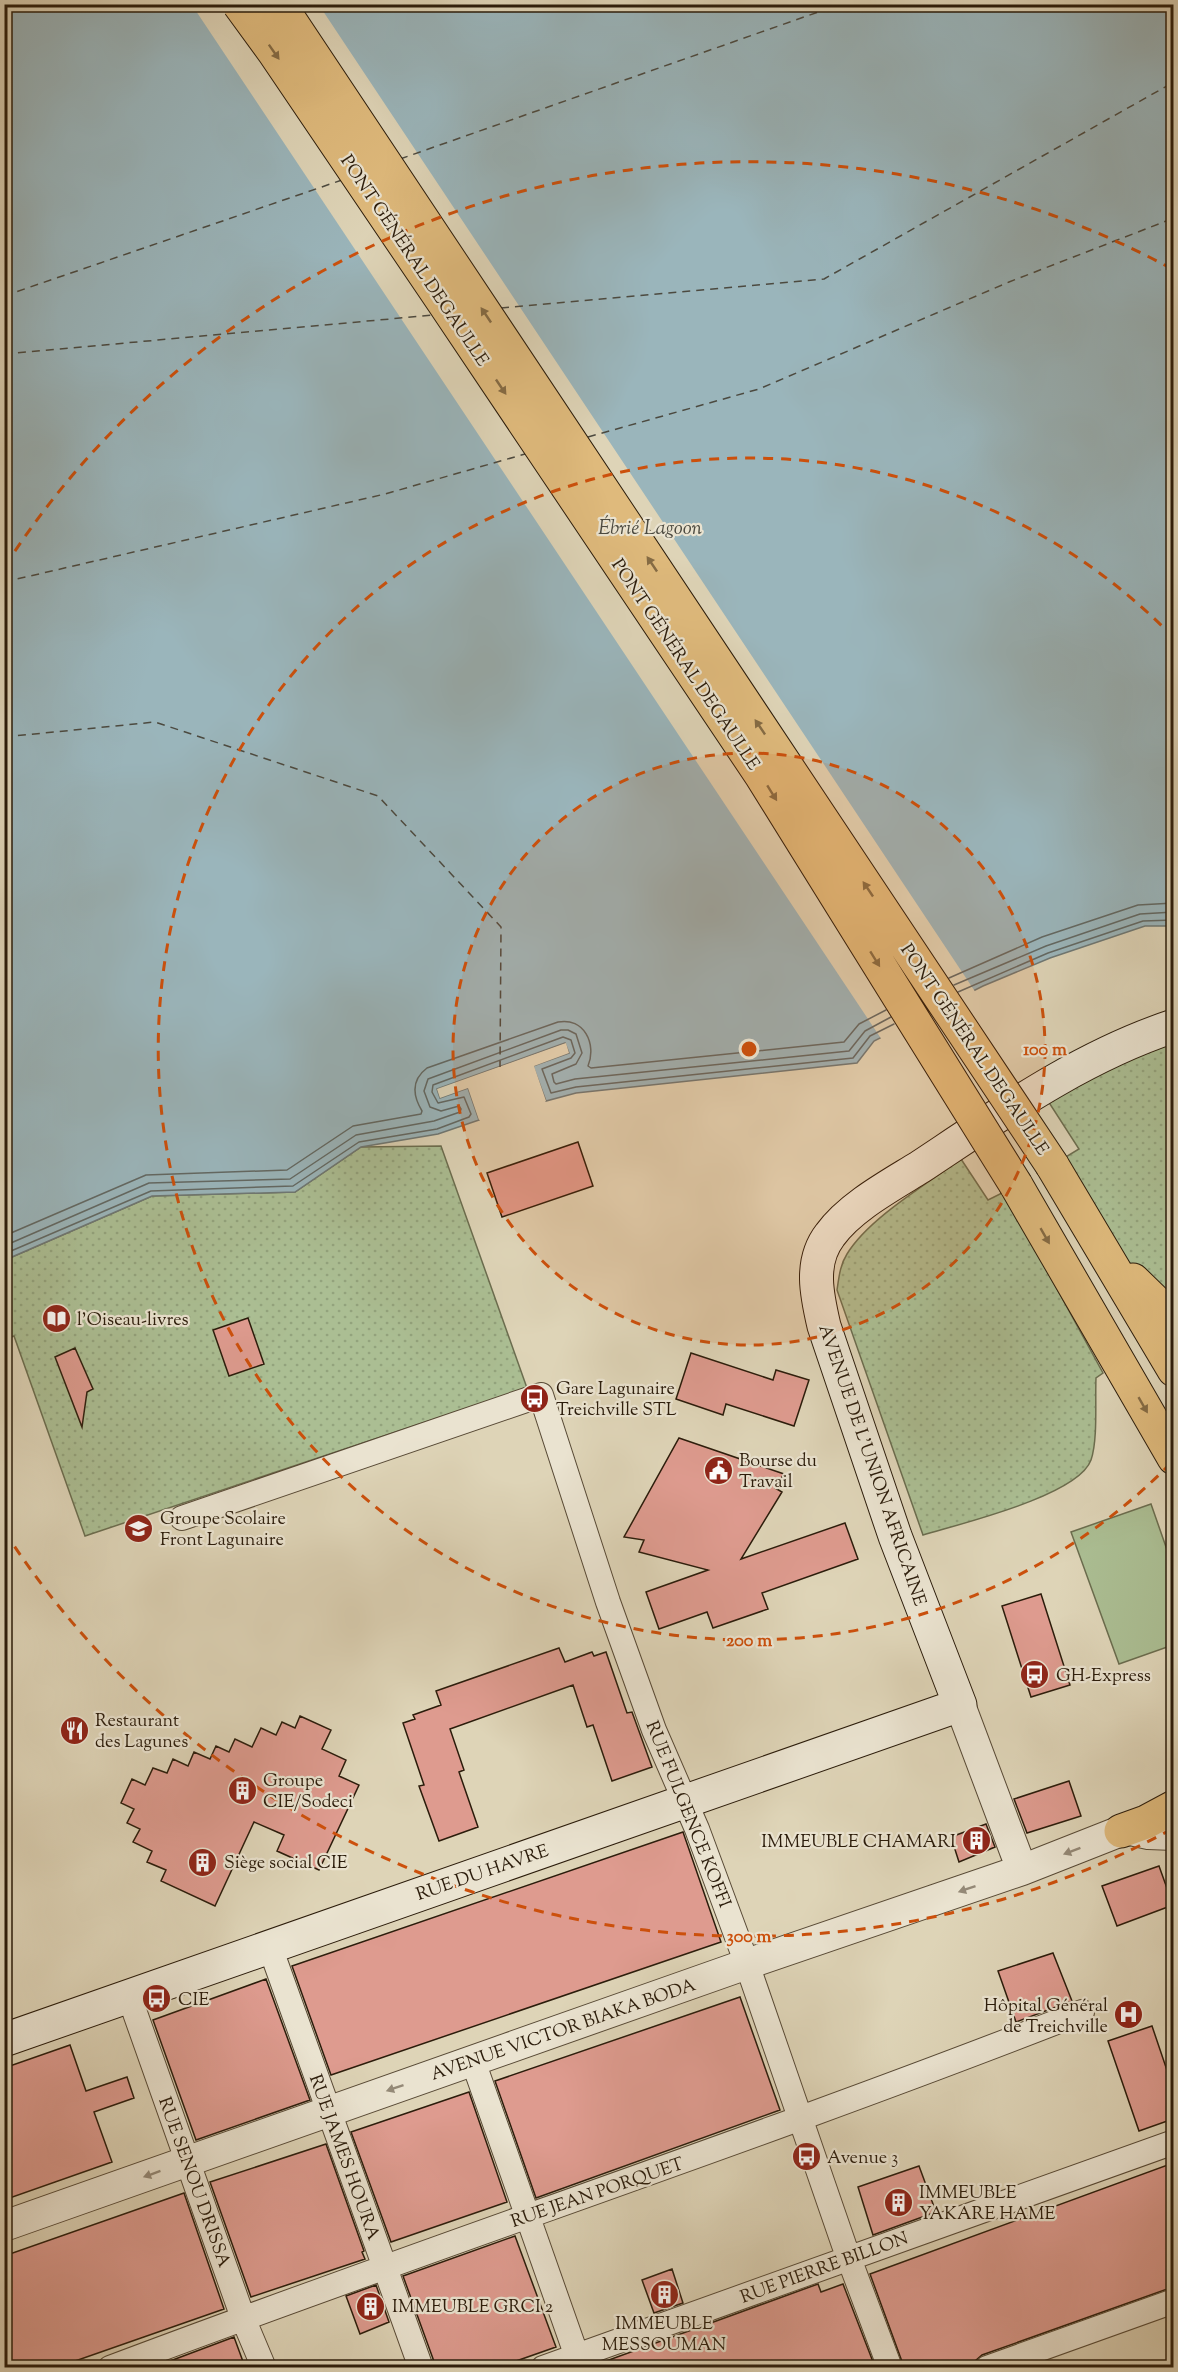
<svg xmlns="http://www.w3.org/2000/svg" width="1178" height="2372" viewBox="0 0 1178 2372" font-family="'Sorts Mill Goudy',serif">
<defs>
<pattern id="green-dots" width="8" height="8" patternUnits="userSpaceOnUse" patternTransform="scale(1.5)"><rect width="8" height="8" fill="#abbe93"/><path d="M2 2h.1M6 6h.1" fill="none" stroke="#93a37d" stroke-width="1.8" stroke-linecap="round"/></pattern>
</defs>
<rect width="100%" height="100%" fill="#ded4b7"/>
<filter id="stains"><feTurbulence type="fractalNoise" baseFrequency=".00333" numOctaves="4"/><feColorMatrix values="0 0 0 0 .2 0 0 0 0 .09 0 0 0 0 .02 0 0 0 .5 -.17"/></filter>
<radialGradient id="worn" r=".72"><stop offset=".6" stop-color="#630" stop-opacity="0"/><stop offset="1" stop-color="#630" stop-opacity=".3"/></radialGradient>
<!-- green -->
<path fill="url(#green-dots)" stroke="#6b6d4f" stroke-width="1.5" d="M1173 1041V1311L1123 1258 1064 1158 1079 1149 1048 1101 1097 1071Z
M441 1146 527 1388 85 1536 14 1336 5 1339V1260L152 1196 295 1192 361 1147Z
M961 1159 988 1200 1004 1192 1103 1373 1096 1378C1095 1400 1098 1440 1091 1460 1078 1496 959 1524 923 1535L837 1290C839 1277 840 1265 847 1254 869 1218 927 1184 961 1159Z"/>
<!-- pitch -->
<path fill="#abbe93" stroke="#6b6d4f" stroke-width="1.5" d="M1151 1504 1173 1567V1645L1119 1664 1071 1532Z"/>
<!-- water -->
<path fill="#9ab5bb" stroke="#6e7875" stroke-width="1.5" d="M4 5H1173V926H1145L1050 958 983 986 874 1041 857 1063 576 1093 546 1101 533 1066 569 1053 565 1043 437 1089 440 1098 468 1088 479 1120 438 1134 361 1147 295 1192 152 1196 5 1260Z"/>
<!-- pier -->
<path fill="#ded4b7" d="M192 5H319L976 993 882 1040Z
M566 1043 569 1053 534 1066 546 1101 543 1102 531 1065 566 1051 564 1046 441 1091 442 1094 469 1086 482 1119 479 1120 468 1088 440 1098 437 1089Z"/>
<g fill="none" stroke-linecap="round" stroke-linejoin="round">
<!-- shore -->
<path stroke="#626863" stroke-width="1.5" d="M949 978 1042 937 1138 905 1174 903
M954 985 1046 946 1140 914 1174 912
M958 992 1048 953 1143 921 1174 920
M4 1236 146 1175 287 1170 353 1126 421 1114 422 1111C413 1096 411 1080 427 1068L558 1022C584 1017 597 1044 588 1066L591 1068 844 1042 859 1024 886 1010
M4 1246 149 1183 290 1179 356 1135 434 1121 460 1112 461 1109 459 1106 441 1111 430 1107 424 1091 428 1079 561 1030H568L576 1034 582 1053 576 1064 552 1074 554 1082 556 1084 575 1079 849 1051 865 1031 891 1017
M4 1254 151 1191 293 1186 359 1142 437 1129 469 1117 471 1114 464 1097 438 1103 432 1092 433 1085 563 1037 571 1040 575 1053 571 1058 542 1069 551 1093 576 1087 853 1058 870 1036 894 1024"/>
<!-- ferry -->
<path stroke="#4c4a40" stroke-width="1.5" stroke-dasharray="8 6" stroke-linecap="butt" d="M400 159 841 4
M4 296 342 180
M501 308 824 279 1174 82
M4 354 434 315
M588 437 759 389 1009 282 1174 218
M4 582 385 494 525 454
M4 737 155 722 378 796 501 927 500 1067"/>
</g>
<!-- building -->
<path fill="#de9b8f" stroke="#2b1c0b" stroke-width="1.5" d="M578 1142 593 1186 502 1217 487 1173Z
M248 1318 264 1364 229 1376 213 1330Z
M75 1348 93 1389 87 1392 82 1427 55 1357Z
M691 1353 773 1380 776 1370 809 1380 794 1426 726 1404 723 1415 676 1399Z
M679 1438 784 1474 775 1488 782 1492 741 1559 845 1523 858 1559 762 1593 768 1609 713 1628 707 1612 659 1629 646 1592 708 1570 639 1552 644 1540 624 1537Z
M1041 1594 1070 1685 1031 1697 1002 1606Z
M559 1648 565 1662 592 1652 594 1656 606 1652 627 1713 632 1712 652 1767 612 1781 593 1725 587 1727 573 1685 450 1729 464 1770 459 1772 478 1827 439 1841 419 1786 424 1785 403 1723 415 1719 413 1715 441 1705 436 1691Z
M300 1716 331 1730 322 1749 346 1760 339 1776 359 1785 319 1870 277 1851 284 1835 254 1822 215 1906 161 1881 166 1870 147 1862 152 1851 133 1842 140 1829 127 1823 134 1809 121 1803 132 1779 145 1785 153 1768 167 1773 173 1759 188 1766 194 1752 210 1759 216 1746 229 1752 235 1739 252 1747 261 1728 276 1735 282 1722 295 1728Z
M1069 1781 1081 1816 1027 1833 1014 1799Z
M986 1824 995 1847 959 1862 951 1837Z
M683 1832 721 1942 331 2075 292 1966Z
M1159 1866 1173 1905 1117 1926 1102 1886Z
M1053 1953 1072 2001 1016 2022 998 1971Z
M266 1979 310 2100 196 2140 153 2020Z
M740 1997 780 2110 536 2198 495 2081Z
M1152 2026 1173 2088V2119L1139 2131 1108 2041Z
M70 2045 86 2091 127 2077 134 2098 94 2112 112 2162 4 2200V2068Z
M469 2092 507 2202 391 2242 351 2132Z
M326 2144 364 2251 362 2252 365 2259 251 2297 210 2182Z
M1173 2163V2287L982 2355 975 2361 957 2367H904L870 2274Z
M919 2166 936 2212 873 2235 858 2187Z
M184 2193 224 2309 58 2367H4V2256Z
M515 2236 556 2347 499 2367H436L403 2276Z
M672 2269 683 2303 654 2313 642 2280Z
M818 2284 821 2292 843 2284 875 2367H595V2365Z
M376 2285 389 2322 360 2334 346 2296Z
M234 2337 245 2367H154Z"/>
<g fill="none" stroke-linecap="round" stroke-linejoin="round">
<defs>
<path id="minor" d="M182 1518 541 1395 608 1602 654 1730 697 1829 747 1964 844 2245 890 2368
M1121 1831 1148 1837 1174 1838
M270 1947 421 2368
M129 1996 243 2318 264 2368
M473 2061 581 2368
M110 2368C433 2246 761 2138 1082 2012
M543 2368 1174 2142
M987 2368 1174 2301"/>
<path id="tertiary" d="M960 1705 1022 1870
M4 2226 747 1964 1022 1870 1121 1831"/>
<path id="secondary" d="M4 2040 960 1705 895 1536 824 1326C817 1296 809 1262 830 1235 850 1207 891 1185 920 1167 1000 1114 1082 1056 1174 1026"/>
<path id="trunk" d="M1052 1165 1174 1370
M1016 1185 1174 1458
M1133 1280 1174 1320
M1121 1831 1146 1822 1174 1807"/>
</defs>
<!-- minor casing -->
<use href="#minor" stroke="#584a36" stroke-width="26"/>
<!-- tertiary casing -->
<use href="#tertiary" stroke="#584a36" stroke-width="32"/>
<!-- secondary casing -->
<use href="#secondary" stroke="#2b1c0b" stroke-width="35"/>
<!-- trunk casing -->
<use href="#trunk" stroke="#2b1c0b" stroke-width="35"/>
<!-- minor -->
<use href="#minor" stroke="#eae3d0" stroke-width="24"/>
<!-- tertiary -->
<use href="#tertiary" stroke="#eae3d0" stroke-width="30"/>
<!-- secondary -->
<use href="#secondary" stroke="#eae3d0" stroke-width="33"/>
<!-- trunk -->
<use href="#trunk" stroke="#dfba7c" stroke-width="33"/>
<defs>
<path id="trunk-bridge" d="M239 4 274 52 444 303 761 775 1016 1185
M279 4 1052 1165"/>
</defs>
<!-- trunk-bridge casing -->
<use href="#trunk-bridge" stroke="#2b1c0b" stroke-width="35" stroke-linecap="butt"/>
<!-- trunk-bridge -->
<use href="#trunk-bridge" stroke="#dfba7c" stroke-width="33"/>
</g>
<!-- one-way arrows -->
<defs><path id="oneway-solid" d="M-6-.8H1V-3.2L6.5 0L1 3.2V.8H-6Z" transform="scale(1.5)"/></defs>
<g fill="#856b44">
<use href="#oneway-solid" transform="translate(274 52) rotate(55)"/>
<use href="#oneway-solid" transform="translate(486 315) rotate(-124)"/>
<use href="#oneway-solid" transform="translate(501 387) rotate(56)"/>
<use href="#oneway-solid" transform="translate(652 564) rotate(-124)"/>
<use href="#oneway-solid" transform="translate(760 727) rotate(-124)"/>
<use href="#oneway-solid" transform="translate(772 793) rotate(58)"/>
<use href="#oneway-solid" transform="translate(868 889) rotate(-124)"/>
<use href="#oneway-solid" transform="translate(875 959) rotate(58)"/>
<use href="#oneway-solid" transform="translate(1045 1236) rotate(60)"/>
<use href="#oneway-solid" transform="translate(1143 1405) rotate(60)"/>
</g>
<g fill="#948977">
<use href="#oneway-solid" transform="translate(1072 1851) rotate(159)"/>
<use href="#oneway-solid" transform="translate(967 1889) rotate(161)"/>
<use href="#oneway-solid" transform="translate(395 2088) rotate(161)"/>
<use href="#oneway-solid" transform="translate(152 2174) rotate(160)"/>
</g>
<!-- distance rings -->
<circle cx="749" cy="1049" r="296" fill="#cc500c" fill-opacity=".12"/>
<g fill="none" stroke="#cc500c" stroke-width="3" stroke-dasharray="10 8">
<circle cx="749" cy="1049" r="296"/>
<path d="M1171 1463A591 591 0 1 1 1171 635"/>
<path d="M1172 1829A887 887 0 0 1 5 1532M5 566A887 887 0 0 1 1172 269"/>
</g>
<!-- icons -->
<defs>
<symbol id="library-disc" viewBox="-11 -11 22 22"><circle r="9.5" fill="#8f2418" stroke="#eae3d0"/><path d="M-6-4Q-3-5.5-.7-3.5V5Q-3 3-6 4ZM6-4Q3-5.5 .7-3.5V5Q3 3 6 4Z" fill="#fff"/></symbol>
<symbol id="bus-disc" viewBox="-11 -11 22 22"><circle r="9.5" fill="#8f2418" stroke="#eae3d0"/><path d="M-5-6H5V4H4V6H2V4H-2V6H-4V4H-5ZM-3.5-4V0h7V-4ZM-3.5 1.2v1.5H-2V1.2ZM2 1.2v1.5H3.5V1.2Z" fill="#fff"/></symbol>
<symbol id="civic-disc" viewBox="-11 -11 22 22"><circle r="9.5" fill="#8f2418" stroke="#eae3d0"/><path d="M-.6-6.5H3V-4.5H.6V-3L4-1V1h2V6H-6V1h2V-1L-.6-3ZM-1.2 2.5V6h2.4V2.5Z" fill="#fff"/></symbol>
<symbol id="school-disc" viewBox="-11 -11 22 22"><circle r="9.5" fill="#8f2418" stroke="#eae3d0"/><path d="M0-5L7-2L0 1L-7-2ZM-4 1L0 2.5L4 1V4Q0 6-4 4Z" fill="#fff"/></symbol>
<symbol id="restaurant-disc" viewBox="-11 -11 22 22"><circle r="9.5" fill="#8f2418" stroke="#eae3d0"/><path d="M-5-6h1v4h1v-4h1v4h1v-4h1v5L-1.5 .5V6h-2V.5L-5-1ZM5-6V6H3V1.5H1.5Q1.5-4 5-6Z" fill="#fff"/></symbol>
<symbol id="building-disc" viewBox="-11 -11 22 22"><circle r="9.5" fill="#8f2418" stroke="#eae3d0"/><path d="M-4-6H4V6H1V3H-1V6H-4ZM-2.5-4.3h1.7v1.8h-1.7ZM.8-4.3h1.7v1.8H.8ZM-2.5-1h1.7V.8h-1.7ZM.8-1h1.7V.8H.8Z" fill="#fff"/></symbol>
<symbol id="hospital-disc" viewBox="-11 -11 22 22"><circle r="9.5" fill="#8f2418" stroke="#eae3d0"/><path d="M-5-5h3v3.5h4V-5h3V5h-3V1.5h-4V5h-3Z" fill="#fff"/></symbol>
</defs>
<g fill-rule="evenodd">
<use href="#library-disc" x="40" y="1302" width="33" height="33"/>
<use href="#bus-disc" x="518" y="1382" width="33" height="33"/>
<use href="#civic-disc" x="702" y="1454" width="33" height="33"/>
<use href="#school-disc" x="122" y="1512" width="33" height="33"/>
<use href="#bus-disc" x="1018" y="1658" width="33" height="33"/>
<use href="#restaurant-disc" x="58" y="1714" width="33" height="33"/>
<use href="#building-disc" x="226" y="1774" width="33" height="33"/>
<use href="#building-disc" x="960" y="1824" width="33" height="33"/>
<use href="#building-disc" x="186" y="1846" width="33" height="33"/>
<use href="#bus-disc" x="140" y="1982" width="33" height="33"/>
<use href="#hospital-disc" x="1112" y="1998" width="33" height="33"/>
<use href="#bus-disc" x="790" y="2140" width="33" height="33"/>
<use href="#building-disc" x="882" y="2186" width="33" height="33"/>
<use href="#building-disc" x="648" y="2278" width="33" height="33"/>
<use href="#building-disc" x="354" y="2290" width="33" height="33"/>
</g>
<g text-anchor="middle" stroke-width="4.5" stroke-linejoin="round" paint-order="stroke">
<!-- street labels -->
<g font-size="18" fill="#2b1c0b" stroke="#eae3d0">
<text transform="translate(415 260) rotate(56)" y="6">PONT GÉNÉRAL DEGAULLE</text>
<text transform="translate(686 664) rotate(56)" y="6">PONT GÉNÉRAL DEGAULLE</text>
<text transform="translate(975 1049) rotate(56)" y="6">PONT GÉNÉRAL DEGAULLE</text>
<text transform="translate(873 1465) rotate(71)" y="6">AVENUE DE L'UNION AFRICAINE</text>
<text transform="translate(689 1814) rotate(68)" y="6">RUE FULGENCE KOFFI</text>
<text transform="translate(482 1872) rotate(-19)" y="6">RUE DU HAVRE</text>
<text transform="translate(563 2029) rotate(-19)" y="6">AVENUE VICTOR BIAKA BODA</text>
<text transform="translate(345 2157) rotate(70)" y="6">RUE JAMES HOURA</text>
<text transform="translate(195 2182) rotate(70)" y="6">RUE SENOU DRISSA</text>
<text transform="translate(597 2192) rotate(-19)" y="6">RUE JEAN PORQUET</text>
<text transform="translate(824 2267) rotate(-20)" y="6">RUE PIERRE BILLON</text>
</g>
<!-- poi labels -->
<g font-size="18" fill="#2b1c0b" stroke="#eae3d0" text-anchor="start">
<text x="77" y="1325">l'Oiseau-livres</text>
<text x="556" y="1394">Gare Lagunaire<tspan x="556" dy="21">Treichville STL</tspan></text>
<text x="739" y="1466">Bourse du<tspan x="739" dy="21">Travail</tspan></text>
<text x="160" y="1524">Groupe Scolaire<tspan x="160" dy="21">Front Lagunaire</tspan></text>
<text x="1056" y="1681">GH-Express</text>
<text x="95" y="1726">Restaurant<tspan x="95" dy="21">des Lagunes</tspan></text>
<text x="263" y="1786">Groupe<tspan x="263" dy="21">CIE/Sodeci</tspan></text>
<text x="956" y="1847" text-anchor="end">IMMEUBLE CHAMARI</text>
<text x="224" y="1868">Siège social CIE</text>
<text x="178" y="2005">CIE</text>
<text x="1108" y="2011" text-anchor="end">Hôpital Général<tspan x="1108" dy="21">de Treichville</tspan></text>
<text x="827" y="2163">Avenue 3</text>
<text x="919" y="2198">IMMEUBLE<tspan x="919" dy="21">YAKARE HAME</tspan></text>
<text x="392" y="2312">IMMEUBLE GRCI 2</text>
<text x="664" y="2329" text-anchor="middle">IMMEUBLE<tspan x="664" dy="21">MESSOUMAN</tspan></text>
</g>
<!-- water labels -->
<g font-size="20" font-style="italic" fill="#4c4a40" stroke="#eae3d0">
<text x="650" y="534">Ébrié Lagoon</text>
</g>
</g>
<circle cx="749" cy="1049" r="9" fill="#cc500c" stroke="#eae3d0" stroke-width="3"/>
<g font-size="18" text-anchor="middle" font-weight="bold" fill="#cc500c" stroke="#eae3d0" stroke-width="4.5" stroke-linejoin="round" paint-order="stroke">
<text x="1045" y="1055">100 m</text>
<text x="749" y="1646">200 m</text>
<text x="749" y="1942">300 m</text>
</g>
<!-- margin -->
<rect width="1178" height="2372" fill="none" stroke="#ded4b7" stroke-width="24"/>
<rect x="6" y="6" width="1166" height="2360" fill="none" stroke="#2b1c0b" stroke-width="3"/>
<rect x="12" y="12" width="1154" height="2348" fill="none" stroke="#2b1c0b" stroke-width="1.5"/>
<rect width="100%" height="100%" filter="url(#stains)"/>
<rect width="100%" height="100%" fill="url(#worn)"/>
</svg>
